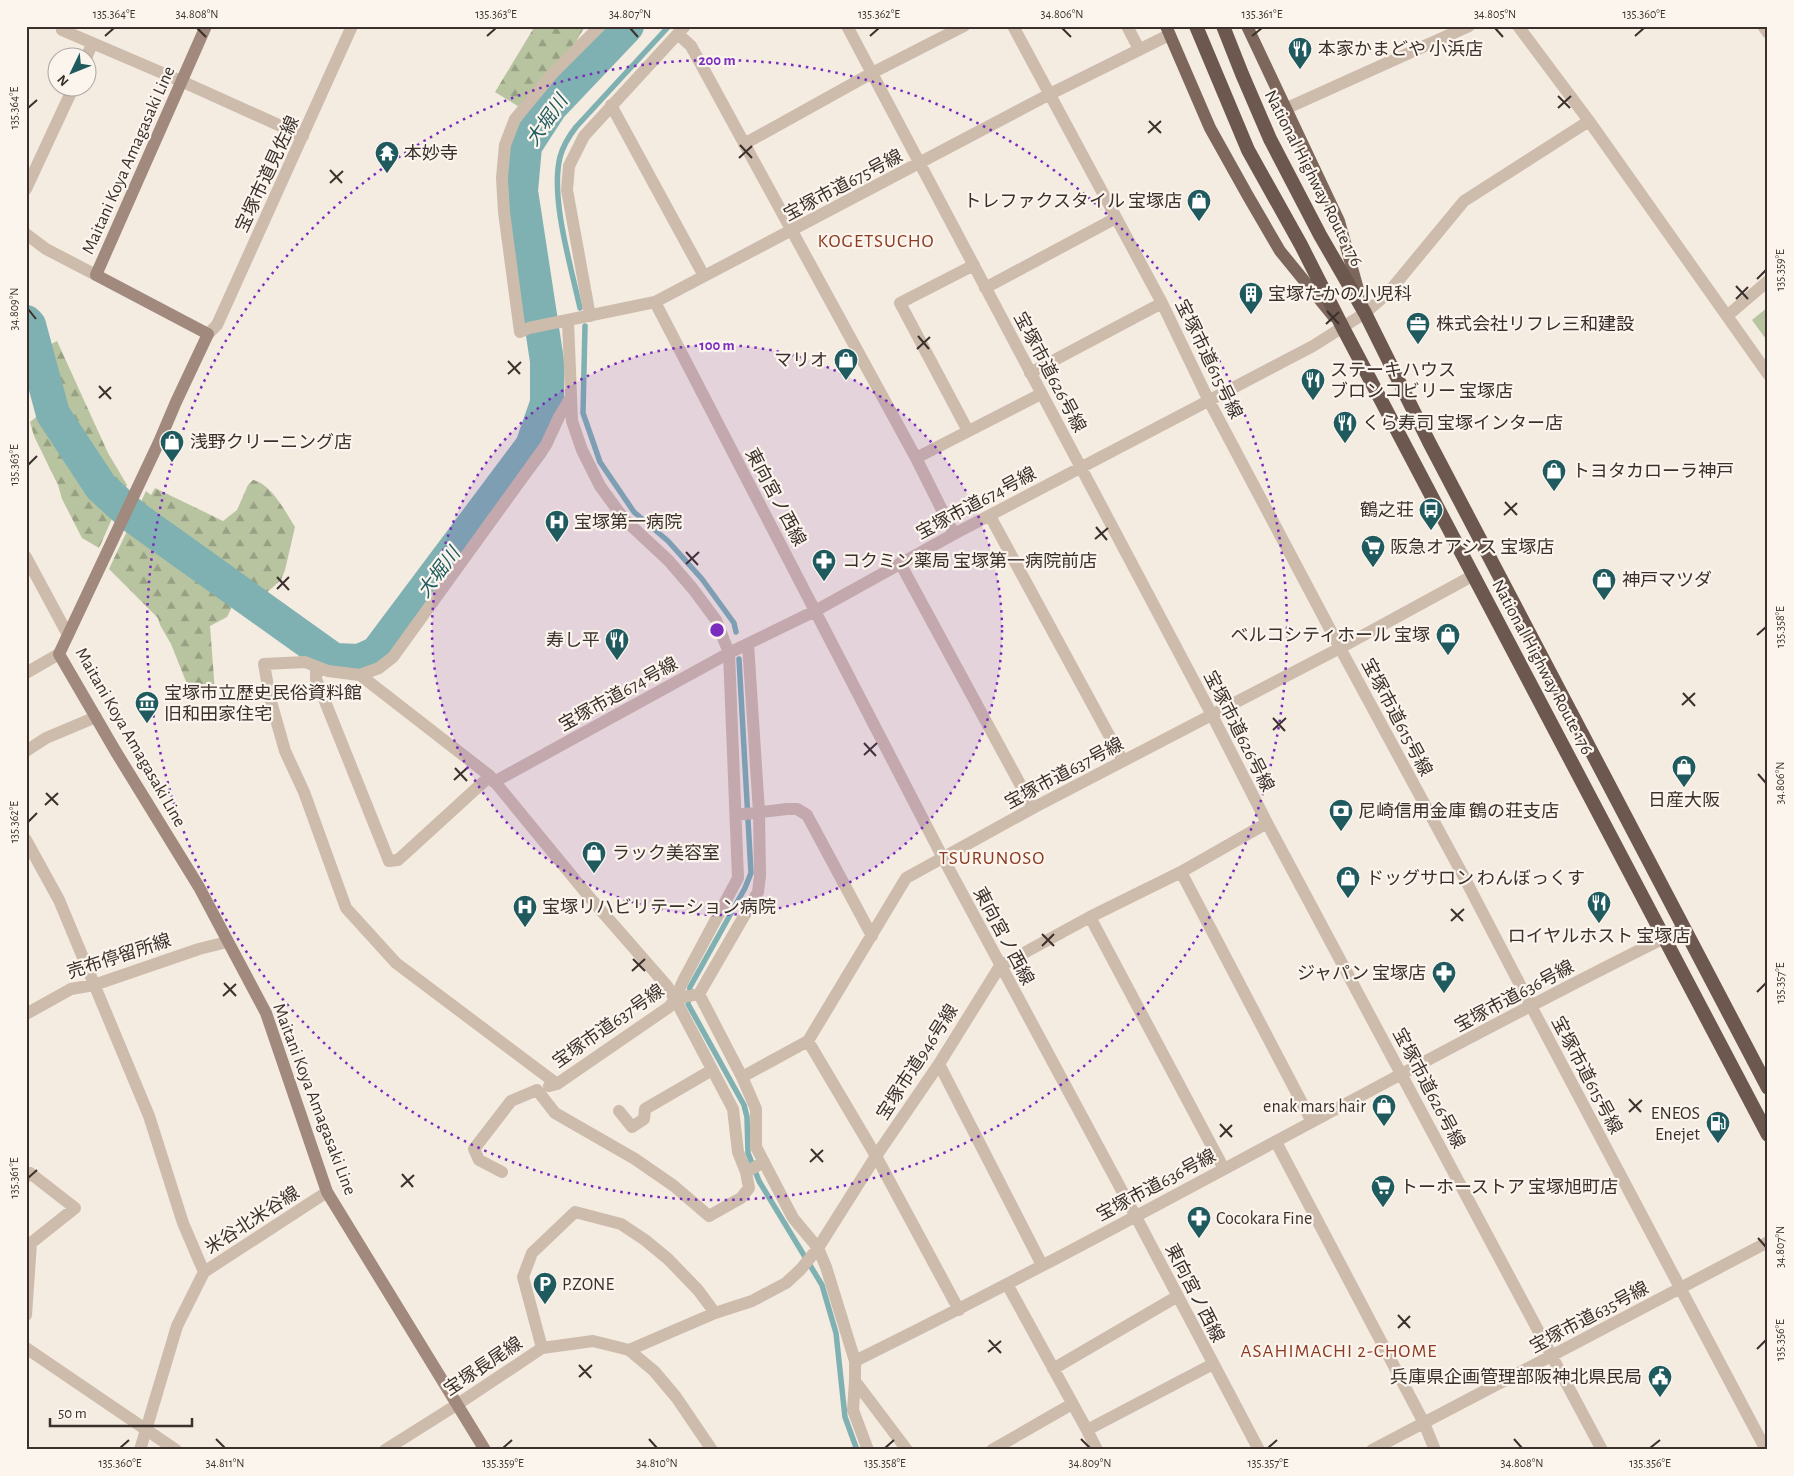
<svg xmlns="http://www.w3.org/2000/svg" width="1794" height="1476" viewBox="0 0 1794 1476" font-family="'Alegreya Sans','Noto Sans JP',sans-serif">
<defs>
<pattern id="forest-firs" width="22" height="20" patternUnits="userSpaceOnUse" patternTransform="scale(1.25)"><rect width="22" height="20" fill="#b8c4a0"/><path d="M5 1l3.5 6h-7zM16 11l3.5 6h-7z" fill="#97a083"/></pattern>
</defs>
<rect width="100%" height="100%" fill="#f4ebe1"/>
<!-- forest -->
<path fill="url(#forest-firs)" d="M535 26H585L534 116 495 92Z
M57 341 108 453 127 485 99 548 82 538 62 499 58 485 34 436 30 422 41 413 43 399 26 366V357Z
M253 480C271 483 286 513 295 527L285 570 281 580 265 594 251 585H243L227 617 210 626 215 692 209 696 198 699 191 694 171 644 160 625 158 618 109 569 146 491 151 495 155 488 223 521 237 510 248 485Z"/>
<!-- pitch -->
<path fill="#b8c4a0" d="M1768 307V342L1752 320Z"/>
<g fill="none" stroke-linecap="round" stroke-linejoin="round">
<!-- stream -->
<path stroke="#7fb0b2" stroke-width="5.5" d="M580 308C571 266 550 198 560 157 563 146 569 136 576 127L669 26
M585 326 583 413 600 462 634 512 668 541 702 579 734 623 736 632
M739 659 751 873 745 888 690 987 688 1004 744 1105 747 1117 748 1153 759 1181 822 1285 836 1333 845 1417 857 1450"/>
<!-- river -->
<path stroke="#7fb0b2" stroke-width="34" d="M26 322 29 325 53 414 101 487 134 517 334 660 360 661 377 653 532 446 547 403V361L521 191 525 146 551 106 627 26"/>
<!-- minor -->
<path stroke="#cdbbac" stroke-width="12" d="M64 26 62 30 181 81 303 136
M600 26 553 73 515 119 505 145 502 178 504 212 520 332 529 328 655 302 1050 94 1169 35
M847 26 1212 715 1267 823 1602 1450
M1013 26 1162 303 1208 399 1340 648 1464 877 1531 1006 1766 1450
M1127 26 1139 49
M1518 26 1589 121 1768 374
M1763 26 1768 33
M678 34 691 46 916 458 954 534
M86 58 92 44
M611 105 704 276
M1285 109 1469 26
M744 144 872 73 964 26
M26 189 73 88
M26 234 46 249 96 275
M985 288 1116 218
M655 302 943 858 1135 1215 1259 1450
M590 316 567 190 569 166 584 136 685 26
M1727 316 1768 281
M568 321 572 421 582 450 600 486 624 519 669 561 693 589 716 620 729 653 738 878 684 979 675 999
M208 334 217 325 352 26
M1030 373 1162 303
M968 431 900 303 974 265
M916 458 1041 394
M990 516 1123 761
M26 557 68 635
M900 563 1033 808
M748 644 759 812 760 876 758 892 699 994 742 1077 756 1109V1147L793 1218 818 1248 826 1267 855 1361C1135 1223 1405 1066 1684 928
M316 667V679L389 861 398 860 490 776
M26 673 59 654
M360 675 379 668 393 657 546 445 559 417 571 397
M26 751 46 738 96 717
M494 782 729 653 815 611 954 534 1313 346 1365 313 1388 293 1464 201 1589 121
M736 815 787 809H797L807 815 872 936
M26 840 59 900 149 1116 183 1223 204 1272
M1181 872 1312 1122
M1090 917 1224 1169
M26 1014 71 989 94 985 199 949 227 942
M808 1041 876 1156 959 1310
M939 1064 1042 1265
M742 1077 808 1041 906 878 1033 808 1340 648 1474 575
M557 1084 396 963 346 908 304 792 285 751 270 698 264 664 305 662 328 671 360 675 490 776 591 899 667 986 675 999 733 1109 738 1152 746 1172
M549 1086 557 1084 669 1007 675 999 699 994
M619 1111 632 1127 644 1119 645 1109 712 1070
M1276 1142 1424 1423 1435 1450
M502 1172 479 1160 474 1149 511 1101 537 1090 555 1113 635 1159 674 1186 709 1216 741 1198 749 1188 746 1172 764 1162
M26 1177 30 1173 75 1208 31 1243 26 1315
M1007 1284 1087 1430 1213 1364
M542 1348 523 1277 532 1253 575 1212 621 1224 645 1240 668 1259 698 1290 715 1313
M629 1350 715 1313 752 1301 786 1283 801 1269 818 1248 876 1156 939 1064 1000 966 1090 917 1181 872 1267 823
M855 1361V1381L853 1410 868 1450
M1053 1369 1178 1296
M855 1381 907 1450
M1087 1430 1097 1450
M140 1450 177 1326 204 1272 327 1192
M992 1450 1072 1404
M1372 1450 1768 1242"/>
<!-- tertiary -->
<path stroke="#cdbbac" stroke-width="12" d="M26 1348 176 1450
M385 1450 458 1404 542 1348 593 1341 629 1350 654 1371 676 1397 712 1450"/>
<!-- secondary -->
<path stroke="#a18a7d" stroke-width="12" d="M206 26 96 275 208 334 176 402 159 442 59 654 116 752 199 887 266 1013 327 1192 485 1450"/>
<!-- primary -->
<path stroke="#7d675c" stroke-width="12" d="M1166 26 1210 128 1248 196 1280 251 1333 316
M1247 26 1339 221 1361 300"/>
<!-- trunk -->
<path stroke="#6c584f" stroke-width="14" d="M1196 26 1248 150 1301 245 1343 328 1768 1135
M1223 26 1242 74 1270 139 1320 235 1365 313 1429 442 1768 1088"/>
</g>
<!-- ticks -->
<path fill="none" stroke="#3b302b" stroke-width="2" d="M197 28 206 37M630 28 638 37M1062 28 1071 37M1495 28 1503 37M105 36 114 28M487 36 496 28M870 36 879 28M1252 36 1262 28M1635 36 1644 28M1558 96 1570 108M28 108 37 100M1558 108 1571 96M1149 121 1161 133M1148 133 1161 121M740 145 752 158M739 158 752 146M330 170 342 183M330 183 343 171M1757 279 1766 270M1736 286 1748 299M1736 299 1748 287M28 309 36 319M1327 311 1339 324M1326 324 1339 312M918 336 929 349M917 349 930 337M508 361 520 374M508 374 521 362M99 386 111 399M99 398 111 387M28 465 37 456M1505 502 1517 515M1504 515 1517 503M1096 527 1107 540M1095 539 1108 528M686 552 698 565M686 564 699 552M277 577 289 590M277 589 289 577M1757 635 1766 627M1683 693 1695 706M1682 705 1695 693M1273 718 1285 731M1273 730 1286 718M864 743 876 756M864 755 877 743M455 768 467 781M1758 774 1766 783M454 780 467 768M46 793 58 805M45 805 58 793M28 822 37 813M1451 909 1463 921M1451 921 1464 909M1042 934 1054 946M1042 946 1054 934M633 959 645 971M632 971 645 959M224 983 236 996M1757 992 1766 983M223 996 236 984M1629 1099 1641 1112M1629 1112 1642 1100M1220 1124 1232 1137M1220 1137 1232 1125M811 1149 823 1162M810 1162 823 1150M402 1174 413 1187M28 1178 37 1170M401 1187 414 1175M1758 1238 1766 1247M1398 1315 1410 1328M1398 1328 1410 1316M989 1340 1001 1353M1757 1349 1766 1340M988 1352 1001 1341M579 1365 591 1378M579 1377 592 1365M216 1439 225 1448M649 1439 657 1448M1081 1439 1090 1448M1514 1439 1522 1448M120 1448 129 1440M503 1448 512 1440M885 1448 894 1440M1268 1448 1277 1440M1650 1448 1660 1440"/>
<!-- distance rings -->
<circle cx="717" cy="630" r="285" fill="#7b2cbf" fill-opacity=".12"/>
<g fill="none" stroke="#7b2cbf" stroke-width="2.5" stroke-dasharray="2.5 5">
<circle cx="717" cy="630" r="285"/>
<circle cx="717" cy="630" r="570"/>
</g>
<!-- icons -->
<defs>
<symbol id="restaurant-pin" viewBox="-11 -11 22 30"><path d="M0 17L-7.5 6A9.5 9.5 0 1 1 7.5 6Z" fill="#1f5a5e" stroke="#fbf5ee"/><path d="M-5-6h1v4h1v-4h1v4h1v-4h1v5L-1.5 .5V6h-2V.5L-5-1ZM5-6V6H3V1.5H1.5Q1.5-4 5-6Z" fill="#fff"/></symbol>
<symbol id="temple-pin" viewBox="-11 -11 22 30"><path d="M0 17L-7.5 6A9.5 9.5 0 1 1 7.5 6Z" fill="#1f5a5e" stroke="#fbf5ee"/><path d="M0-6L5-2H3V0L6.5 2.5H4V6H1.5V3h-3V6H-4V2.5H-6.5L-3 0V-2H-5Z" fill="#fff"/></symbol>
<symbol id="shop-pin" viewBox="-11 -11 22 30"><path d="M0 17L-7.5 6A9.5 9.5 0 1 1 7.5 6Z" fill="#1f5a5e" stroke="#fbf5ee"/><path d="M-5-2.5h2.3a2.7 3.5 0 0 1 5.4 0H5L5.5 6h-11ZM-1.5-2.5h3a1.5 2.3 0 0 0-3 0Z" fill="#fff"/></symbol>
<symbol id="building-pin" viewBox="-11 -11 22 30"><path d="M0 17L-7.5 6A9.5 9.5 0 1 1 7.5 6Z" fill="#1f5a5e" stroke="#fbf5ee"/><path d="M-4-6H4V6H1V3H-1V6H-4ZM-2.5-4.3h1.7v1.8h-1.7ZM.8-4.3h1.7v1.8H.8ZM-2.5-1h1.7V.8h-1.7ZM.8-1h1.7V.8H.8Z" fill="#fff"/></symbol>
<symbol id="office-pin" viewBox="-11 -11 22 30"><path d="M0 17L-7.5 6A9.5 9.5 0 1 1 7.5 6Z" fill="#1f5a5e" stroke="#fbf5ee"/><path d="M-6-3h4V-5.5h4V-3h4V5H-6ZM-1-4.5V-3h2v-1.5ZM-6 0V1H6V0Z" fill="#fff"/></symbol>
<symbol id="bus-pin" viewBox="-11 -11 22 30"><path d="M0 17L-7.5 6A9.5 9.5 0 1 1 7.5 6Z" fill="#1f5a5e" stroke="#fbf5ee"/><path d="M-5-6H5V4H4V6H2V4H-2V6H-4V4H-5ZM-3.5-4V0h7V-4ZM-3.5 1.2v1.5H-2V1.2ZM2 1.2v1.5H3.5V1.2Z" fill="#fff"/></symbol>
<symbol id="hospital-pin" viewBox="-11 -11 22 30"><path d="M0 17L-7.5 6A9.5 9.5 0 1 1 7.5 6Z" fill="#1f5a5e" stroke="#fbf5ee"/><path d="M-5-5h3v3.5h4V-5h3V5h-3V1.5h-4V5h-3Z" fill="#fff"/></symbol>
<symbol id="supermarket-pin" viewBox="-11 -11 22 30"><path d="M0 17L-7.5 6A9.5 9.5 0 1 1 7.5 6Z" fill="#1f5a5e" stroke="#fbf5ee"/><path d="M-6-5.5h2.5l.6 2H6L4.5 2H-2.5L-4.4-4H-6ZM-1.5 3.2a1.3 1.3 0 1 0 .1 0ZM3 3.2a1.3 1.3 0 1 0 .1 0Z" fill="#fff"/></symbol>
<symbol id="pharmacy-pin" viewBox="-11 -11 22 30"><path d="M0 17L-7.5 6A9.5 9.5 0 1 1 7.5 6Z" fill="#1f5a5e" stroke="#fbf5ee"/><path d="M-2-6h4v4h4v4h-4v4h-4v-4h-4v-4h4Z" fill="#fff"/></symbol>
<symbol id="museum-pin" viewBox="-11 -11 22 30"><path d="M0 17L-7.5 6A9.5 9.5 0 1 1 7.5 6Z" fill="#1f5a5e" stroke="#fbf5ee"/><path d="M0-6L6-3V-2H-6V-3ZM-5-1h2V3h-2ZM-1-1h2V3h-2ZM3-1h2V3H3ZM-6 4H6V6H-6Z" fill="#fff"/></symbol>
<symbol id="bank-pin" viewBox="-11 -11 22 30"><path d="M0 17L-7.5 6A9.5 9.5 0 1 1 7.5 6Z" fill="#1f5a5e" stroke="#fbf5ee"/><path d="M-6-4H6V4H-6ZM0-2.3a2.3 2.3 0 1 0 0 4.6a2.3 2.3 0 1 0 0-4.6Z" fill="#fff"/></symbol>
<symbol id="fuel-pin" viewBox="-11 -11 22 30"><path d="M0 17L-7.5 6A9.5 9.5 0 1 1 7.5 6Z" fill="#1f5a5e" stroke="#fbf5ee"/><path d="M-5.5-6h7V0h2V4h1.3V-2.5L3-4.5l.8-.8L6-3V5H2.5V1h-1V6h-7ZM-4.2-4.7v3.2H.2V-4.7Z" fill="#fff"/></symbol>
<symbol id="parking-pin" viewBox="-11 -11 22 30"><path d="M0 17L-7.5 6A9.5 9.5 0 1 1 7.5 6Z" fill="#1f5a5e" stroke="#fbf5ee"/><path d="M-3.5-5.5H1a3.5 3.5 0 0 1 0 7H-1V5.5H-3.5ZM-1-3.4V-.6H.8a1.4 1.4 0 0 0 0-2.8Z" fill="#fff"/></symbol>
<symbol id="civic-pin" viewBox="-11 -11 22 30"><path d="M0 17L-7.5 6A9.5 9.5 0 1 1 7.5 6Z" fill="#1f5a5e" stroke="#fbf5ee"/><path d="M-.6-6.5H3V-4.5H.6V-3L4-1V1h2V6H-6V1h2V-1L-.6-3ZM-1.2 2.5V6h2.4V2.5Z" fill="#fff"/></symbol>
</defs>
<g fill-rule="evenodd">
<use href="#restaurant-pin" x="1286" y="35" width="28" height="38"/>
<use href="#temple-pin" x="373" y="139" width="28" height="38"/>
<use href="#shop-pin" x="1185" y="187" width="28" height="38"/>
<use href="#building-pin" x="1237" y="280" width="28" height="38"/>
<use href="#office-pin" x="1404" y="310" width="28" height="38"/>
<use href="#shop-pin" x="832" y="346" width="28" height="38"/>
<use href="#restaurant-pin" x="1299" y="366" width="28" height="38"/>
<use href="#restaurant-pin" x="1331" y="409" width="28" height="38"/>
<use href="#shop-pin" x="158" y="428" width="28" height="38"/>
<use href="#shop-pin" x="1540" y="457" width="28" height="38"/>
<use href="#bus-pin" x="1417" y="496" width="28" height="38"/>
<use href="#hospital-pin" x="543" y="508" width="28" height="38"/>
<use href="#supermarket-pin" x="1359" y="533" width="28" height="38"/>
<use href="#pharmacy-pin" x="810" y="547" width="28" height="38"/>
<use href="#shop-pin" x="1590" y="566" width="28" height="38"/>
<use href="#shop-pin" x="1434" y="621" width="28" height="38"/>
<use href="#restaurant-pin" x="603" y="626" width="28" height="38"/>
<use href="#museum-pin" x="133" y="689" width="28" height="38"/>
<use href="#shop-pin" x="1670" y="753" width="28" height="38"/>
<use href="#bank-pin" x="1327" y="797" width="28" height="38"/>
<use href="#shop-pin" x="580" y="839" width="28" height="38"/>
<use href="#shop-pin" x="1334" y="864" width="28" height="38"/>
<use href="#restaurant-pin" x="1585" y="889" width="28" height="38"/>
<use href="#hospital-pin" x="511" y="893" width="28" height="38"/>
<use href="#pharmacy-pin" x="1430" y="959" width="28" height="38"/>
<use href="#shop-pin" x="1370" y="1092" width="28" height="38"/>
<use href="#fuel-pin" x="1704" y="1109" width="28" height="38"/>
<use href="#supermarket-pin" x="1369" y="1173" width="28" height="38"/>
<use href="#pharmacy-pin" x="1185" y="1204" width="28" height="38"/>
<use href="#parking-pin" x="531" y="1270" width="28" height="38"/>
<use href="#civic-pin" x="1646" y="1363" width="28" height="38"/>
</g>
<g text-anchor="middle" stroke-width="4.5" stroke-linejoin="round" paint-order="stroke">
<!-- poi labels -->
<g font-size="18" fill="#3b302b" stroke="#fbf5ee" text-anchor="start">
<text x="1318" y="55">本家かまどや 小浜店</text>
<text x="404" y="159">本妙寺</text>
<text x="1182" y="207" text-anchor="end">トレファクスタイル 宝塚店</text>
<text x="1268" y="300">宝塚たかの小児科</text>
<text x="1436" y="330">株式会社リフレ三和建設</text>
<text x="828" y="366" text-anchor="end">マリオ</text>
<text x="1330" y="376">ステーキハウス<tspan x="1330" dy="21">ブロンコビリー 宝塚店</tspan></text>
<text x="1362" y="429">くら寿司 宝塚インター店</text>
<text x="190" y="448">浅野クリーニング店</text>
<text x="1572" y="477">トヨタカローラ神戸</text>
<text x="1414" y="516" text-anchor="end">鶴之荘</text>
<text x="574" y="528">宝塚第一病院</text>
<text x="1390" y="553">阪急オアシス 宝塚店</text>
<text x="842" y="567">コクミン薬局 宝塚第一病院前店</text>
<text x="1622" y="586">神戸マツダ</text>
<text x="1430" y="641" text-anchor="end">ベルコシティホール 宝塚</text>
<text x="600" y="646" text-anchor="end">寿し平</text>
<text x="164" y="699">宝塚市立歴史民俗資料館<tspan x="164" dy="21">旧和田家住宅</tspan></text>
<text x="1684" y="806" text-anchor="middle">日産大阪</text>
<text x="1358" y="817">尼崎信用金庫 鶴の荘支店</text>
<text x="612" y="859">ラック美容室</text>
<text x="1366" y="884">ドッグサロン わんぼっくす</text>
<text x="542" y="913">宝塚リハビリテーション病院</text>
<text x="1599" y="942" text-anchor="middle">ロイヤルホスト 宝塚店</text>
<text x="1426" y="979" text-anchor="end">ジャパン 宝塚店</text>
<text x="1366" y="1112" text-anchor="end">enak mars hair</text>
<text x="1700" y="1119" text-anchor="end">ENEOS<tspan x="1700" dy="21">Enejet</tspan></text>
<text x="1400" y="1193">トーホーストア 宝塚旭町店</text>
<text x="1216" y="1224">Cocokara Fine</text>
<text x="562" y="1290">P.ZONE</text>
<text x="1642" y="1383" text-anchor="end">兵庫県企画管理部阪神北県民局</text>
</g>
<!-- street labels -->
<g font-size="18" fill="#3b302b" stroke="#fbf5ee">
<text transform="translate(128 160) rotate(-66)" y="6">Maitani Koya Amagasaki Line</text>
<text transform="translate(267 174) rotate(-65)" y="6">宝塚市道見佐線</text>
<text transform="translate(1314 178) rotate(63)" y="6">National Highway Route 176</text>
<text transform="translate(843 185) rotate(-28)" y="6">宝塚市道675号線</text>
<text transform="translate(1209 359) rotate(64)" y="6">宝塚市道615号線</text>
<text transform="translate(1050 372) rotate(62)" y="6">宝塚市道626号線</text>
<text transform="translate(776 497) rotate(62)" y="6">東向宮ノ西線</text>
<text transform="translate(976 503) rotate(-28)" y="6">宝塚市道674号線</text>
<text transform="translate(1543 667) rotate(62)" y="6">National Highway Route 176</text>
<text transform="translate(618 694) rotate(-29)" y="6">宝塚市道674号線</text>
<text transform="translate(1397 717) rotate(62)" y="6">宝塚市道615号線</text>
<text transform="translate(1239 731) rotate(63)" y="6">宝塚市道626号線</text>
<text transform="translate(131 737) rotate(60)" y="6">Maitani Koya Amagasaki Line</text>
<text transform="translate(1064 773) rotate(-28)" y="6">宝塚市道637号線</text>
<text transform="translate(1004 936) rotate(62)" y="6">東向宮ノ西線</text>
<text transform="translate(119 956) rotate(-18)" y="6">売布停留所線</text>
<text transform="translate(1514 996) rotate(-28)" y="6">宝塚市道636号線</text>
<text transform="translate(608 1026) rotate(-35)" y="6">宝塚市道637号線</text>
<text transform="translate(917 1062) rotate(-57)" y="6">宝塚市道946号線</text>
<text transform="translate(1587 1075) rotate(62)" y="6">宝塚市道615号線</text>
<text transform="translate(1429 1088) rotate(62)" y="6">宝塚市道626号線</text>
<text transform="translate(315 1099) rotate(69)" y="6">Maitani Koya Amagasaki Line</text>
<text transform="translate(1156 1185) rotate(-28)" y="6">宝塚市道636号線</text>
<text transform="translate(252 1220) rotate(-33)" y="6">米谷北米谷線</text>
<text transform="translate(1195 1293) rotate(63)" y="6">東向宮ノ西線</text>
<text transform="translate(1589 1317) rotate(-28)" y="6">宝塚市道635号線</text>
<text transform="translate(483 1366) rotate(-34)" y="6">宝塚長尾線</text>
</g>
<!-- water labels -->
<g font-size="19" font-style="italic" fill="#1f5a5e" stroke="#fbf5ee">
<text transform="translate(546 120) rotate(-55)" y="7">大堀川</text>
<text transform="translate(438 572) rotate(-53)" y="7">大堀川</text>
</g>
<!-- neighbourhood labels -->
<g font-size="19" letter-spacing="1" fill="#8c3b22" stroke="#fbf5ee">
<text x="876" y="247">KOGETSUCHO</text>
<text x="992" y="864">TSURUNOSO</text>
<text x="1339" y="1357">ASAHIMACHI 2-CHOME</text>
</g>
</g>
<circle cx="717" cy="630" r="8" fill="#7b2cbf" stroke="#fbf5ee" stroke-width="2.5"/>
<g font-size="15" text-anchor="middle" font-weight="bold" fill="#7b2cbf" stroke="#fbf5ee" stroke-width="4.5" stroke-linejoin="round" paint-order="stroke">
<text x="717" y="65">200 m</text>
<text x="717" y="350">100 m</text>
</g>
<!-- border -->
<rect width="1794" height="1476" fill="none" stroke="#fbf5ee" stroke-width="55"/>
<!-- north arrow -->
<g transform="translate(72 72) rotate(227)"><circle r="24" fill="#fbf5ee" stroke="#aea6a0"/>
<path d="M0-4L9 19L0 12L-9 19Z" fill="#1f5a5e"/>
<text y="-8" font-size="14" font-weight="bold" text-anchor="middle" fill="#3b302b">N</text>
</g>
<!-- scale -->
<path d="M50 1418v8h142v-8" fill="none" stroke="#3b302b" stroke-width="2.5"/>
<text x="58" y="1418" font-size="15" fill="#3b302b" stroke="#fbf5ee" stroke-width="4" paint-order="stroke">50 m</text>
<rect x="28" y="28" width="1738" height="1420" fill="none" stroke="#3b302b" stroke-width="2"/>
<g font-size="12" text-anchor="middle" fill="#3b302b">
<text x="114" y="18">135.364°E</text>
<text x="197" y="18">34.808°N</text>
<text x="496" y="18">135.363°E</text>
<text x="630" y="18">34.807°N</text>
<text x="879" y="18">135.362°E</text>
<text x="1062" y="18">34.806°N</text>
<text x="1262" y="18">135.361°E</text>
<text x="1495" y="18">34.805°N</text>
<text x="1644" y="18">135.360°E</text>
<text transform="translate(14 108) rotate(-90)" y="4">135.364°E</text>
<text transform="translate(1780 270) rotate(-90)" y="4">135.359°E</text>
<text transform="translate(14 309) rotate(-90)" y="4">34.809°N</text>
<text transform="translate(14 465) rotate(-90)" y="4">135.363°E</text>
<text transform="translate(1780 627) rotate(-90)" y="4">135.358°E</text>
<text transform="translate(1780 783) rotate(-90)" y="4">34.806°N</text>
<text transform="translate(14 822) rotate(-90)" y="4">135.362°E</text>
<text transform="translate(1780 983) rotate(-90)" y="4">135.357°E</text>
<text transform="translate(14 1178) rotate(-90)" y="4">135.361°E</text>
<text transform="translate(1780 1247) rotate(-90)" y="4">34.807°N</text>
<text transform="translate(1780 1340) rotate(-90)" y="4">135.356°E</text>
<text x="120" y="1467">135.360°E</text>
<text x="225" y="1467">34.811°N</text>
<text x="503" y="1467">135.359°E</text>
<text x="657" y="1467">34.810°N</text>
<text x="885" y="1467">135.358°E</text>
<text x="1090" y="1467">34.809°N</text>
<text x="1268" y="1467">135.357°E</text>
<text x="1522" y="1467">34.808°N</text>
<text x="1650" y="1467">135.356°E</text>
</g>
</svg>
